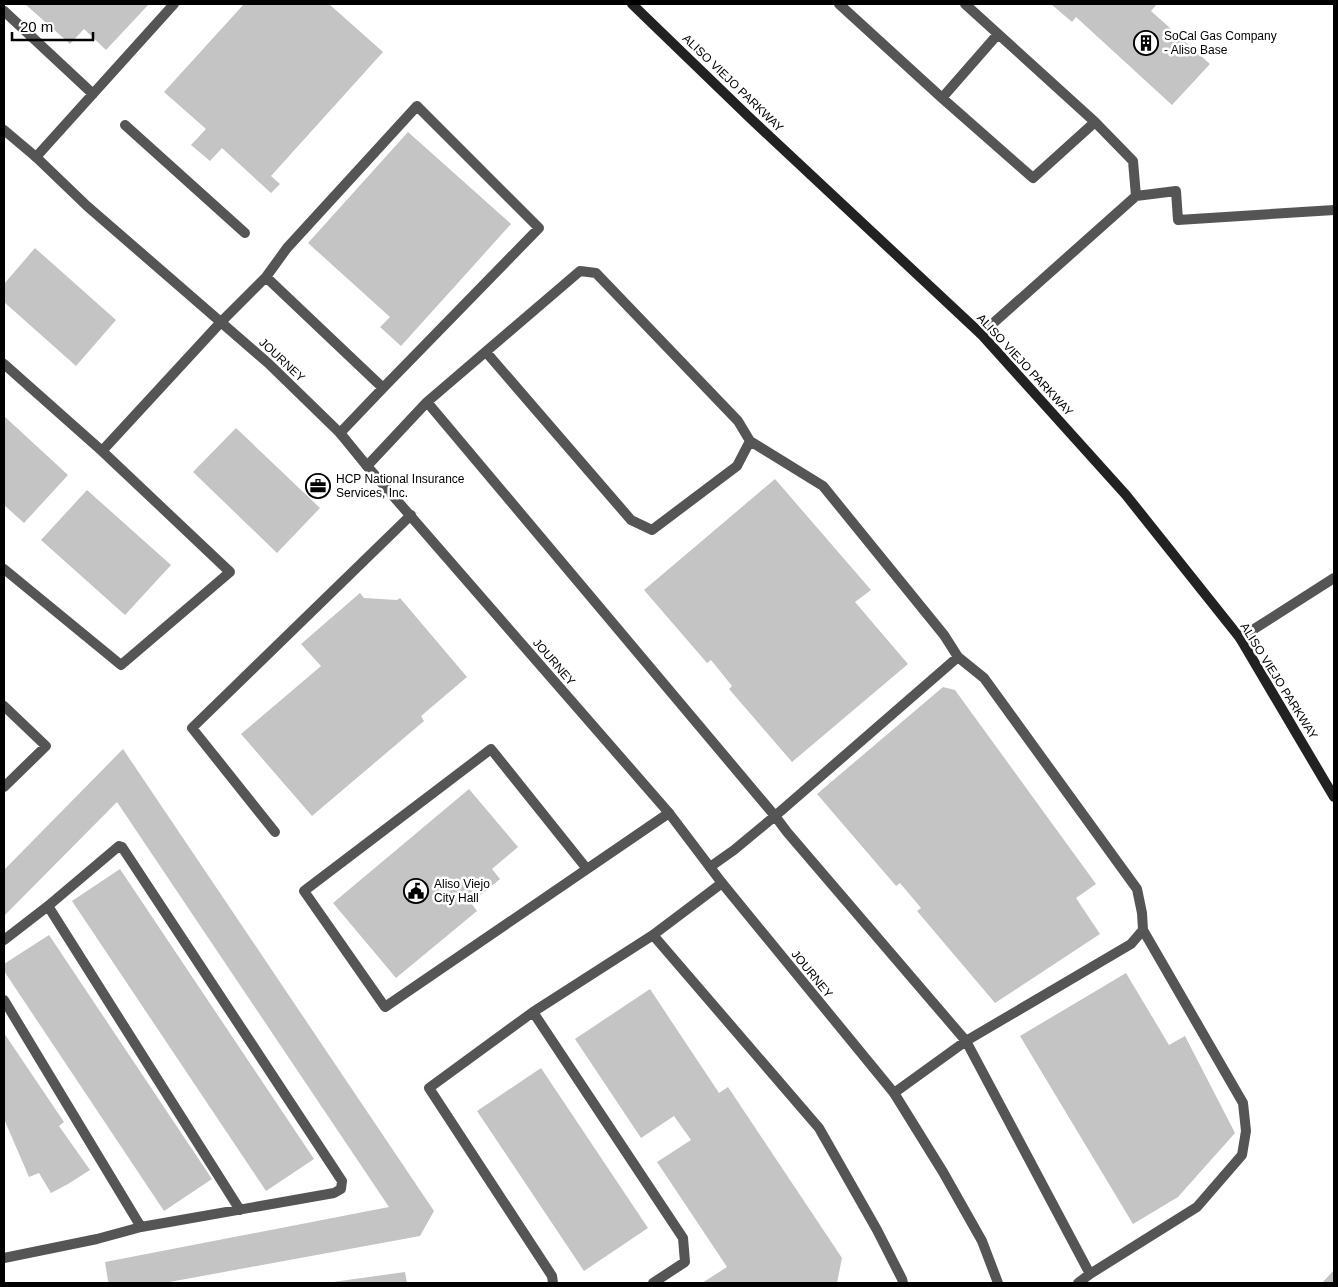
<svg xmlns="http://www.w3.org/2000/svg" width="1338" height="1287" viewBox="0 0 1338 1287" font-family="Arial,sans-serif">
<rect width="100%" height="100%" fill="#fff"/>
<!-- building -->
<path fill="#c4c4c4" d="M25 4H149L106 50 84 29 70 44Z
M244 4H329L383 52 271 176 280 184 271 193 222 148 210 161 191 145 206 129 164 92Z
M1051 4H1157L1151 11 1210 64 1172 105 1076 17 1072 22Z
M408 132 511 224 401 346 380 327 390 317 308 243Z
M35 248 116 320 76 366 4 302V284Z
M4 416 68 475 24 523 4 505Z
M236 428 320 508 277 553 193 472Z
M775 479 871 590 855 602 908 664 792 762 729 689 732 686 711 660 707 663 644 590Z
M87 490 171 565 125 615 41 540Z
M360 593 364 598 397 600 400 598 467 677 421 716 424 721 312 816 241 734 321 666 301 644Z
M943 687 955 690 1096 884 1076 898 1100 934 995 1003 917 911 921 908 900 883 896 886 817 794Z
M123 749 434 1211 420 1236 164 1283H110L108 1281 105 1262 389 1207 117 802 4 916V870Z
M469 789 518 847 492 869 500 879 471 903 477 911 396 978 333 903Z
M120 869 314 1159 266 1191 72 901Z
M49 935 212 1179 164 1211 4 971V964Z
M1126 973 1169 1045 1185 1036 1235 1133 1178 1197 1133 1224 1020 1036Z
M650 989 719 1093 728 1087 842 1258 837 1283H702L727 1267 657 1162 691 1140 674 1116 641 1138 575 1039Z
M4 1033 64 1122 59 1126 90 1170 68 1184 51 1193 39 1173 29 1177 4 1119Z
M541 1068 648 1228 584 1271 477 1111Z
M1334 1270V1283H1322Z
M405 1272 407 1283H333V1282Z"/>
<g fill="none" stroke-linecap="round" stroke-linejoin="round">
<!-- service -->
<path stroke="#555" stroke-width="10" d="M839 4 942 98 1033 178 1095 122
M965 4 1095 122 1133 161 1136 196 981 334
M4 11 93 94
M942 98 998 34
M125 125 245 233
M36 157 174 4
M1136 196 1176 191 1178 220 1334 210
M266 277 287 248 417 106 539 228 383 388
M4 364 102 451 230 572 121 665 4 569
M427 402 775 816 787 832 966 1041 1090 1274 1078 1283
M750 441 823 486 944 635 958 657
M102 451 221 322 266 277 383 388 340 433
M367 466 427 402 580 271 596 273 738 421 750 441 737 466 652 530 631 520 486 352
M1240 638 1334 578
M4 706 46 746 4 787
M275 832 192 728 411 515
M710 867 734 850 775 816 958 657 984 678 1137 889 1142 913 1143 930 1131 944 966 1041 894 1093
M587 869 491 749 304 891 385 1007 669 813
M48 906 240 1210
M653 935 819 1128 877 1230 902 1279 903 1283
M4 940 48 906 119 846 122 847 342 1181 341 1189 334 1193 141 1227 97 1239 4 1258
M4 1000 141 1227
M533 1012 683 1238 685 1262 653 1283
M1090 1274 1197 1207 1242 1155 1246 1131 1243 1103 1143 930
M553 1283 552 1276 429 1088 533 1012 653 935 722 883"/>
<!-- minor -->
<path stroke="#555" stroke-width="10" d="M4 130 36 157 87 206 268 363 340 433 367 466 669 813 722 883 894 1093 943 1172 982 1241 998 1283"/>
<!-- secondary -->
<path stroke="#222" stroke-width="10" d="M632 4 750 118 981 334 1126 495 1240 638 1334 797"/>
</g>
<!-- icons -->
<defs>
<symbol id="building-ring" viewBox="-11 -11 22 22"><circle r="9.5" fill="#fff" stroke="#000" stroke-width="1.5"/><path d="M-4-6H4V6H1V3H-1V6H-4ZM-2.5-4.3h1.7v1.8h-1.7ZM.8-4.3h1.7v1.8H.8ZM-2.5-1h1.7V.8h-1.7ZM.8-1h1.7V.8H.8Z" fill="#000"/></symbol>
<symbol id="office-ring" viewBox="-11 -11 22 22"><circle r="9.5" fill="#fff" stroke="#000" stroke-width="1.5"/><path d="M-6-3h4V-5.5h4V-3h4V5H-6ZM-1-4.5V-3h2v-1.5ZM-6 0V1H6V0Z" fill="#000"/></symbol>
<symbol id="civic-ring" viewBox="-11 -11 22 22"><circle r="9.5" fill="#fff" stroke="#000" stroke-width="1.5"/><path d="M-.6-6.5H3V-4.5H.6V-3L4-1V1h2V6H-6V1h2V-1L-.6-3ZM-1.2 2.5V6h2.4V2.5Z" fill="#000"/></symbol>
</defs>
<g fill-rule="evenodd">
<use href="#building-ring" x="1132" y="29" width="28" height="28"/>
<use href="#office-ring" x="304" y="472" width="28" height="28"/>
<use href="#civic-ring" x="402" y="877" width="28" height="28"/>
</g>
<g text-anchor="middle" stroke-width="5" stroke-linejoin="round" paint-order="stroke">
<!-- poi labels -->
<g font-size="12" fill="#000" stroke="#fff" text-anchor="start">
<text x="1164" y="40">SoCal Gas Company<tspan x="1164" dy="14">- Aliso Base</tspan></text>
<text x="336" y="483">HCP National Insurance<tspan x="336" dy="14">Services, Inc.</tspan></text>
<text x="434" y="888">Aliso Viejo<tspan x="434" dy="14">City Hall</tspan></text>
</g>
<!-- street labels -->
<g font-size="12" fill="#000" stroke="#fff">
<text transform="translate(733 83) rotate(44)" y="4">ALISO VIEJO PARKWAY</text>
<text transform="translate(282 360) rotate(43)" y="4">JOURNEY</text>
<text transform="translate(1025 365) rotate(47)" y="4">ALISO VIEJO PARKWAY</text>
<text transform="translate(554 662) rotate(49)" y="4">JOURNEY</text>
<text transform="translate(1279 681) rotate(58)" y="4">ALISO VIEJO PARKWAY</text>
<text transform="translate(812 974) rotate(51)" y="4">JOURNEY</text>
</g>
</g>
<!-- border -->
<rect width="1338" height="1287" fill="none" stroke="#000000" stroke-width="10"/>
<!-- scale -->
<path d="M12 32v8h81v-8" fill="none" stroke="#000000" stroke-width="2.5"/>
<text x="20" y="32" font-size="15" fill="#000000" stroke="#ffffff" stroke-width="4" paint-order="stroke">20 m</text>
</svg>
